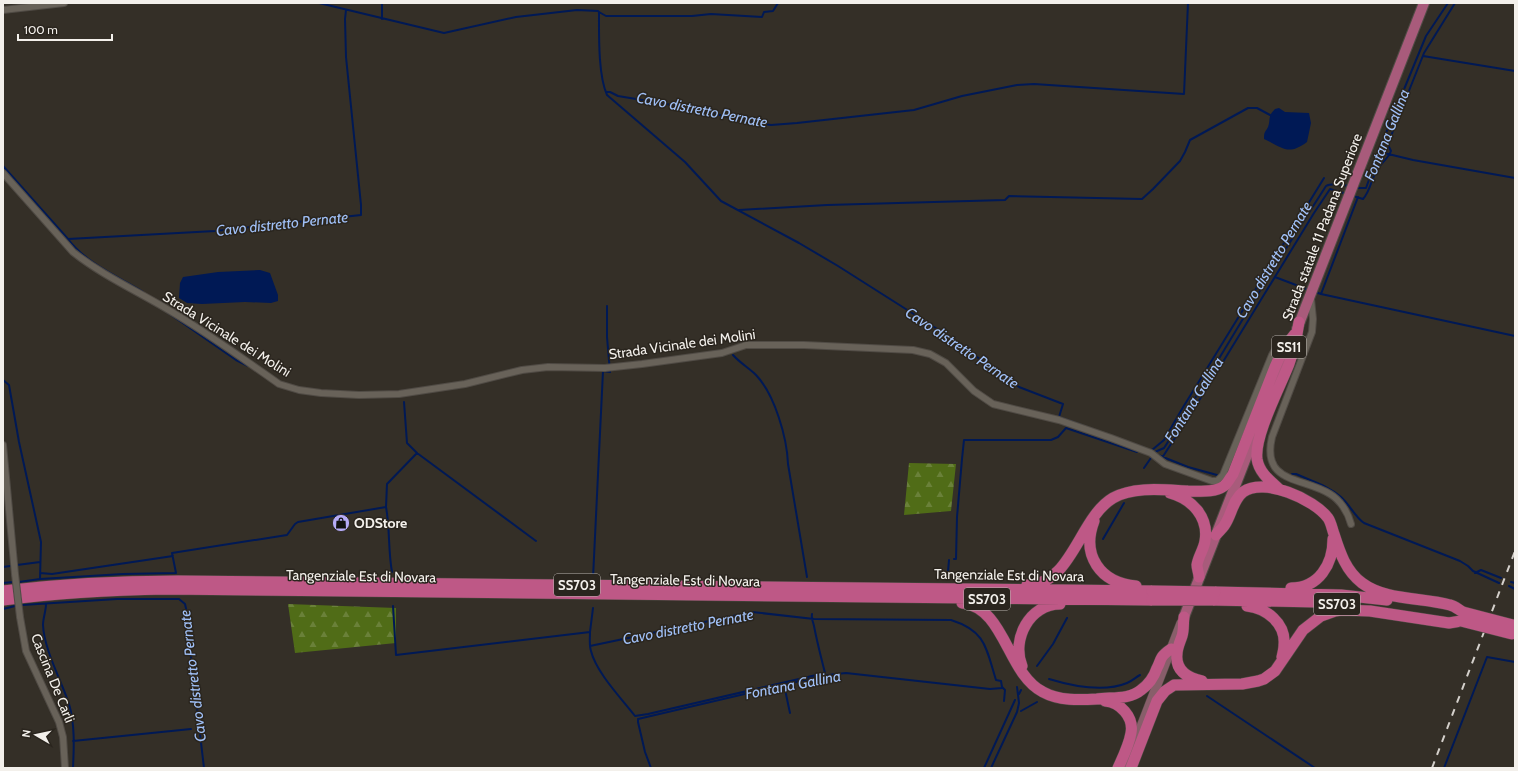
<svg xmlns="http://www.w3.org/2000/svg" width="1518" height="771" viewBox="0 0 1518 771" font-family="Cabin,sans-serif">
<defs>
<pattern id="forest-firs" width="22" height="20" patternUnits="userSpaceOnUse"><rect width="22" height="20" fill="#506c17"/><path d="M5 1l3.5 6h-7zM16 11l3.5 6h-7z" fill="#6a8139"/></pattern>
</defs>
<rect width="100%" height="100%" fill="#342f27"/>
<!-- forest -->
<path fill="url(#forest-firs)" d="M909 463 956 464 951 511 904 515Z
M288 604 396 608V643L295 653Z"/>
<!-- water -->
<path fill="#001955" d="M1279 108 1285 112 1309 113 1311 123 1307 142C1288 156 1283 148 1264 139 1264 131 1265 133 1268 127 1271 119 1267 117 1275 109Z
M260 270 270 273 278 295V301L271 303 245 302 202 304 187 303 179 298 180 283 183 277 218 272Z"/>
<g fill="none" stroke-linecap="round" stroke-linejoin="round">
<!-- stream -->
<path stroke="#001955" stroke-width="2" d="M319 3 444 33 516 17 577 10 598 11 599 12C599 34 598 75 607 95L685 162 721 201 799 243 838 266 942 332 1019 387 1063 404 1059 417 1142 447
M382 3V19
M599 12 606 16H692L711 14 762 17 764 12 773 11 778 3
M1423 56 1515 71
M606 92H610L618 96 672 105 758 123 771 125 797 123 914 110 962 96 1017 85 1034 84 1184 94 1188 3
M1380 152 1413 160 1515 178
M3 166 68 239 215 231 361 215V205L346 57 345 19 346 10
M1355 188H1366L1386 133 1426 36 1448 3
M1353 196 1363 199C1371 190 1371 179 1377 170 1381 163 1388 159 1391 151L1388 145 1389 141 1424 53 1455 3
M739 210 827 205 1005 200 1009 196 1142 199 1153 189 1180 161 1185 152 1190 140 1248 108H1257L1270 115
M68 239C87 264 117 276 143 292
M1275 277 1309 290
M1315 292 1321 294 1358 197
M1321 294 1515 336
M164 310 236 360 248 366
M733 355C740 363 749 368 756 375 775 395 787 438 788 464L807 577
M3 380 9 385 19 442 41 542 40 579
M404 402 407 443 417 453
M1152 450 1164 440 1182 409 1324 178
M1158 455 1188 467 1217 475
M1162 458 1207 388 1314 213 1330 189 1347 194
M1144 468 1155 452 1164 448 1177 428 1278 261 1326 186C1332 182 1342 185 1349 186
M1292 474H1296C1311 481 1329 486 1341 497 1350 505 1355 517 1364 523L1460 561 1468 566 1473 571 1499 583
M386 507 387 484 417 453 536 541
M1103 539 1124 503
M954 559H956L957 517 962 459 964 440H1051L1058 437 1066 428 1137 452
M17 565 40 562
M3 567 10 566
M948 572 949 560
M40 573 52 574 173 556
M1475 573 1481 570 1501 578
M593 578 603 371 610 372 607 337V306
M19 582 40 579 123 574 176 573 172 553 287 535 295 524 298 522 386 507C390 528 388 550 392 572
M1511 582 1515 583
M3 583 13 582
M1509 586 1515 589
M46 604C46 611 43 618 43 625 44 649 61 680 69 704 75 724 74 747 73 768
M22 605 117 599H179L185 604 187 613 190 649 204 768
M393 606 396 655 590 632C590 638 589 645 591 651 596 672 621 698 635 716L648 714 825 673C821 657 817 642 814 626 813 621 811 619 812 614
M3 609 15 606
M590 632 593 608
M590 646 752 612 814 619 951 620C986 631 986 648 996 680L1001 681 1002 687 1005 690 1004 701
M1037 666 1053 644 1067 618
M1049 679C1072 686 1103 693 1127 683 1132 681 1136 677 1140 675
M784 685 790 713
M1019 694 1021 690
M1207 696 1315 768
M1021 711 1037 702
M73 741 191 729
M651 768 645 752 638 722V719L809 679 828 675 846 673 990 689 1002 688
M984 768 1015 700
M991 768 1017 712 1019 703 1017 687
M1444 768 1487 657 1515 662"/>
<defs>
<path id="minor" d="M3 10 64 3
M3 173 73 252C102 275 135 290 167 309 205 331 242 358 279 384L299 390 321 393 359 395 399 394 465 384 522 370 548 367 605 368 642 364 722 353 746 345H804L913 350 930 354 946 363 974 391 993 404 1059 420 1111 438 1151 453 1165 464 1212 481H1217L1223 475 1272 355 1276 348 1284 342
M1311 299 1313 319 1312 332 1272 437C1261 484 1303 477 1330 494 1340 500 1348 512 1351 524
M3 445 15 574
M20 617 26 651 59 722 63 737 65 768"/>
<path id="secondary" d="M1125 768 1181 623"/>
<path id="primary" d="M1297 329 1424 3
M1275 385 1290 346
M1184 617 1260 422"/>
<path id="trunk" d="M1278 488C1269 480 1259 472 1257 459 1254 436 1280 387 1289 364 1294 350 1297 336 1299 322
M1170 493C1192 499 1209 517 1205 541 1204 549 1198 557 1197 565 1197 569 1199 573 1199 577
M1094 521C1081 555 1100 583 1136 586
M1216 535C1218 532 1222 529 1224 526 1232 515 1232 501 1243 492 1264 477 1314 499 1328 518 1331 522 1332 529 1334 534 1340 553 1346 571 1362 583 1386 601 1422 597 1450 605 1455 606 1459 610 1463 612
M1027 585C1072 585 1079 518 1113 498 1134 486 1165 490 1188 491 1200 491 1214 493 1224 486 1228 483 1230 478 1233 474L1275 367 1283 349 1295 334
M1291 588C1319 588 1333 564 1333 539
M3 591C61 584 120 581 178 581L1152 591
M1215 592 1341 595 1387 600
M3 600C57 593 112 590 167 589L1152 600
M1213 600 1317 602 1348 605
M962 603C1005 607 1007 674 1043 692 1059 701 1080 700 1097 699 1111 697 1129 700 1141 690 1148 685 1154 677 1157 668 1159 665 1160 660 1162 657 1164 654 1168 651 1171 649
M1247 606C1266 608 1286 623 1284 645 1284 649 1283 653 1282 657
M1184 617C1183 623 1184 630 1182 636 1180 642 1177 648 1177 654 1175 671 1188 678 1202 681
M1022 666C1011 639 1030 604 1060 604
M1105 701C1120 702 1134 717 1131 733 1129 745 1123 757 1118 768
M1131 768 1157 701 1165 691 1174 685 1242 684 1258 681 1264 679 1275 671 1303 630 1321 616 1335 611 1342 610 1370 611 1449 623 1461 621"/>
</defs>
<!-- minor casing -->
<use href="#minor" stroke="#504b45" stroke-width="8"/>
<!-- secondary casing -->
<use href="#secondary" stroke="#504b45" stroke-width="10"/>
<!-- primary casing -->
<use href="#primary" stroke="#504b45" stroke-width="12"/>
<!-- trunk casing -->
<use href="#trunk" stroke="#504b45" stroke-width="12"/>
<!-- minor -->
<use href="#minor" stroke="#686259" stroke-width="6"/>
<!-- secondary -->
<use href="#secondary" stroke="#885e6a" stroke-width="9"/>
<!-- primary -->
<use href="#primary" stroke="#a85b7b" stroke-width="10"/>
<!-- trunk -->
<use href="#trunk" stroke="#be5886" stroke-width="11"/>
<!-- rail -->
<path stroke="#d4d0cb" stroke-width="2" stroke-dasharray="7 7" stroke-linecap="butt" d="M1432 768 1515 551"/>
<defs>
<path id="minor-bridge" d="M15 574 20 617"/>
<path id="trunk-bridge" d="M1152 591 1215 592
M1152 600H1213
M1463 612 1513 625
M1461 621 1512 634"/>
</defs>
<!-- minor-bridge casing -->
<use href="#minor-bridge" stroke="#504b45" stroke-width="8" stroke-linecap="butt"/>
<!-- trunk-bridge casing -->
<use href="#trunk-bridge" stroke="#504b45" stroke-width="12" stroke-linecap="butt"/>
<!-- minor-bridge -->
<use href="#minor-bridge" stroke="#686259" stroke-width="6"/>
<!-- trunk-bridge -->
<use href="#trunk-bridge" stroke="#be5886" stroke-width="11"/>
</g>
<!-- icons -->
<defs>
<symbol id="shop-disc" viewBox="-11 -11 22 22"><circle r="9.5" fill="#b6acf8" stroke="#2a251e"/><path d="M-5-2.5h2.3a2.7 3.5 0 0 1 5.4 0H5L5.5 6h-11ZM-1.5-2.5h3a1.5 2.3 0 0 0-3 0Z" fill="#111"/></symbol>
</defs>
<g fill-rule="evenodd">
<use href="#shop-disc" x="331" y="513" width="20" height="20"/>
</g>
<g text-anchor="middle" stroke-width="3" stroke-linejoin="round" paint-order="stroke">
<!-- shield labels -->
<g fill="#2a251e" stroke="#b7b3ae" stroke-width="1">
<rect x="1272" y="336" width="34" height="22" rx="3"/>
<rect x="554" y="574" width="46" height="22" rx="3"/>
<rect x="964" y="588" width="46" height="22" rx="3"/>
<rect x="1314" y="593" width="46" height="22" rx="3"/>
</g>
<g font-size="13" font-weight="bold" fill="#f3f0eb">
<text x="1289" y="352">SS11</text>
<text x="577" y="590">SS703</text>
<text x="987" y="604">SS703</text>
<text x="1337" y="609">SS703</text>
</g>
<!-- street labels -->
<g font-size="14" fill="#f3f0eb" stroke="#2a251e">
<text transform="translate(1322 227) rotate(-69)" y="5">Strada statale 11 Padana Superiore</text>
<text transform="translate(227 334) rotate(32)" y="5">Strada Vicinale dei Molini</text>
<text transform="translate(682 344) rotate(-8)" y="5">Strada Vicinale dei Molini</text>
<text transform="translate(1009 575) rotate(1)" y="5">Tangenziale Est di Novara</text>
<text transform="translate(361 576) rotate(1)" y="5">Tangenziale Est di Novara</text>
<text transform="translate(685 580) rotate(1)" y="5">Tangenziale Est di Novara</text>
<text transform="translate(53 678) rotate(68)" y="5">Cascina De Carli</text>
</g>
<!-- poi labels -->
<g font-size="14" font-weight="bold" fill="#f3f0eb" stroke="#2a251e" text-anchor="start">
<text x="354" y="528">ODStore</text>
</g>
<!-- water labels -->
<g font-size="15" font-style="italic" fill="#a0c0f7" stroke="#2a251e">
<text transform="translate(702 110) rotate(11)" y="5">Cavo distretto Pernate</text>
<text transform="translate(1387 135) rotate(-68)" y="5">Fontana Gallina</text>
<text transform="translate(282 224) rotate(-6)" y="5">Cavo distretto Pernate</text>
<text transform="translate(1274 260) rotate(-59)" y="5">Cavo distretto Pernate</text>
<text transform="translate(962 348) rotate(34)" y="5">Cavo distretto Pernate</text>
<text transform="translate(1194 400) rotate(-58)" y="5">Fontana Gallina</text>
<text transform="translate(688 627) rotate(-11)" y="5">Cavo distretto Pernate</text>
<text transform="translate(193 676) rotate(-97)" y="5">Cavo distretto Pernate</text>
<text transform="translate(793 685) rotate(-11)" y="5">Fontana Gallina</text>
</g>
</g>
<!-- border -->
<rect width="1518" height="771" fill="none" stroke="#f3f0eb" stroke-width="8"/>
<!-- north arrow -->
<g transform="translate(36 735) rotate(279)" stroke="#2a251e" stroke-width="3" paint-order="stroke">
<path d="M0-3L7 15L0 10L-7 15Z" fill="#f3f0eb"/>
<text y="-6" font-size="11" font-weight="bold" text-anchor="middle" fill="#f3f0eb">N</text>
</g>
<!-- scale -->
<path d="M18 34v6h94v-6" fill="none" stroke="#f3f0eb" stroke-width="2"/>
<text x="24" y="34" font-size="12" fill="#f3f0eb" stroke="#2a251e" stroke-width="3" paint-order="stroke">100 m</text>
</svg>
